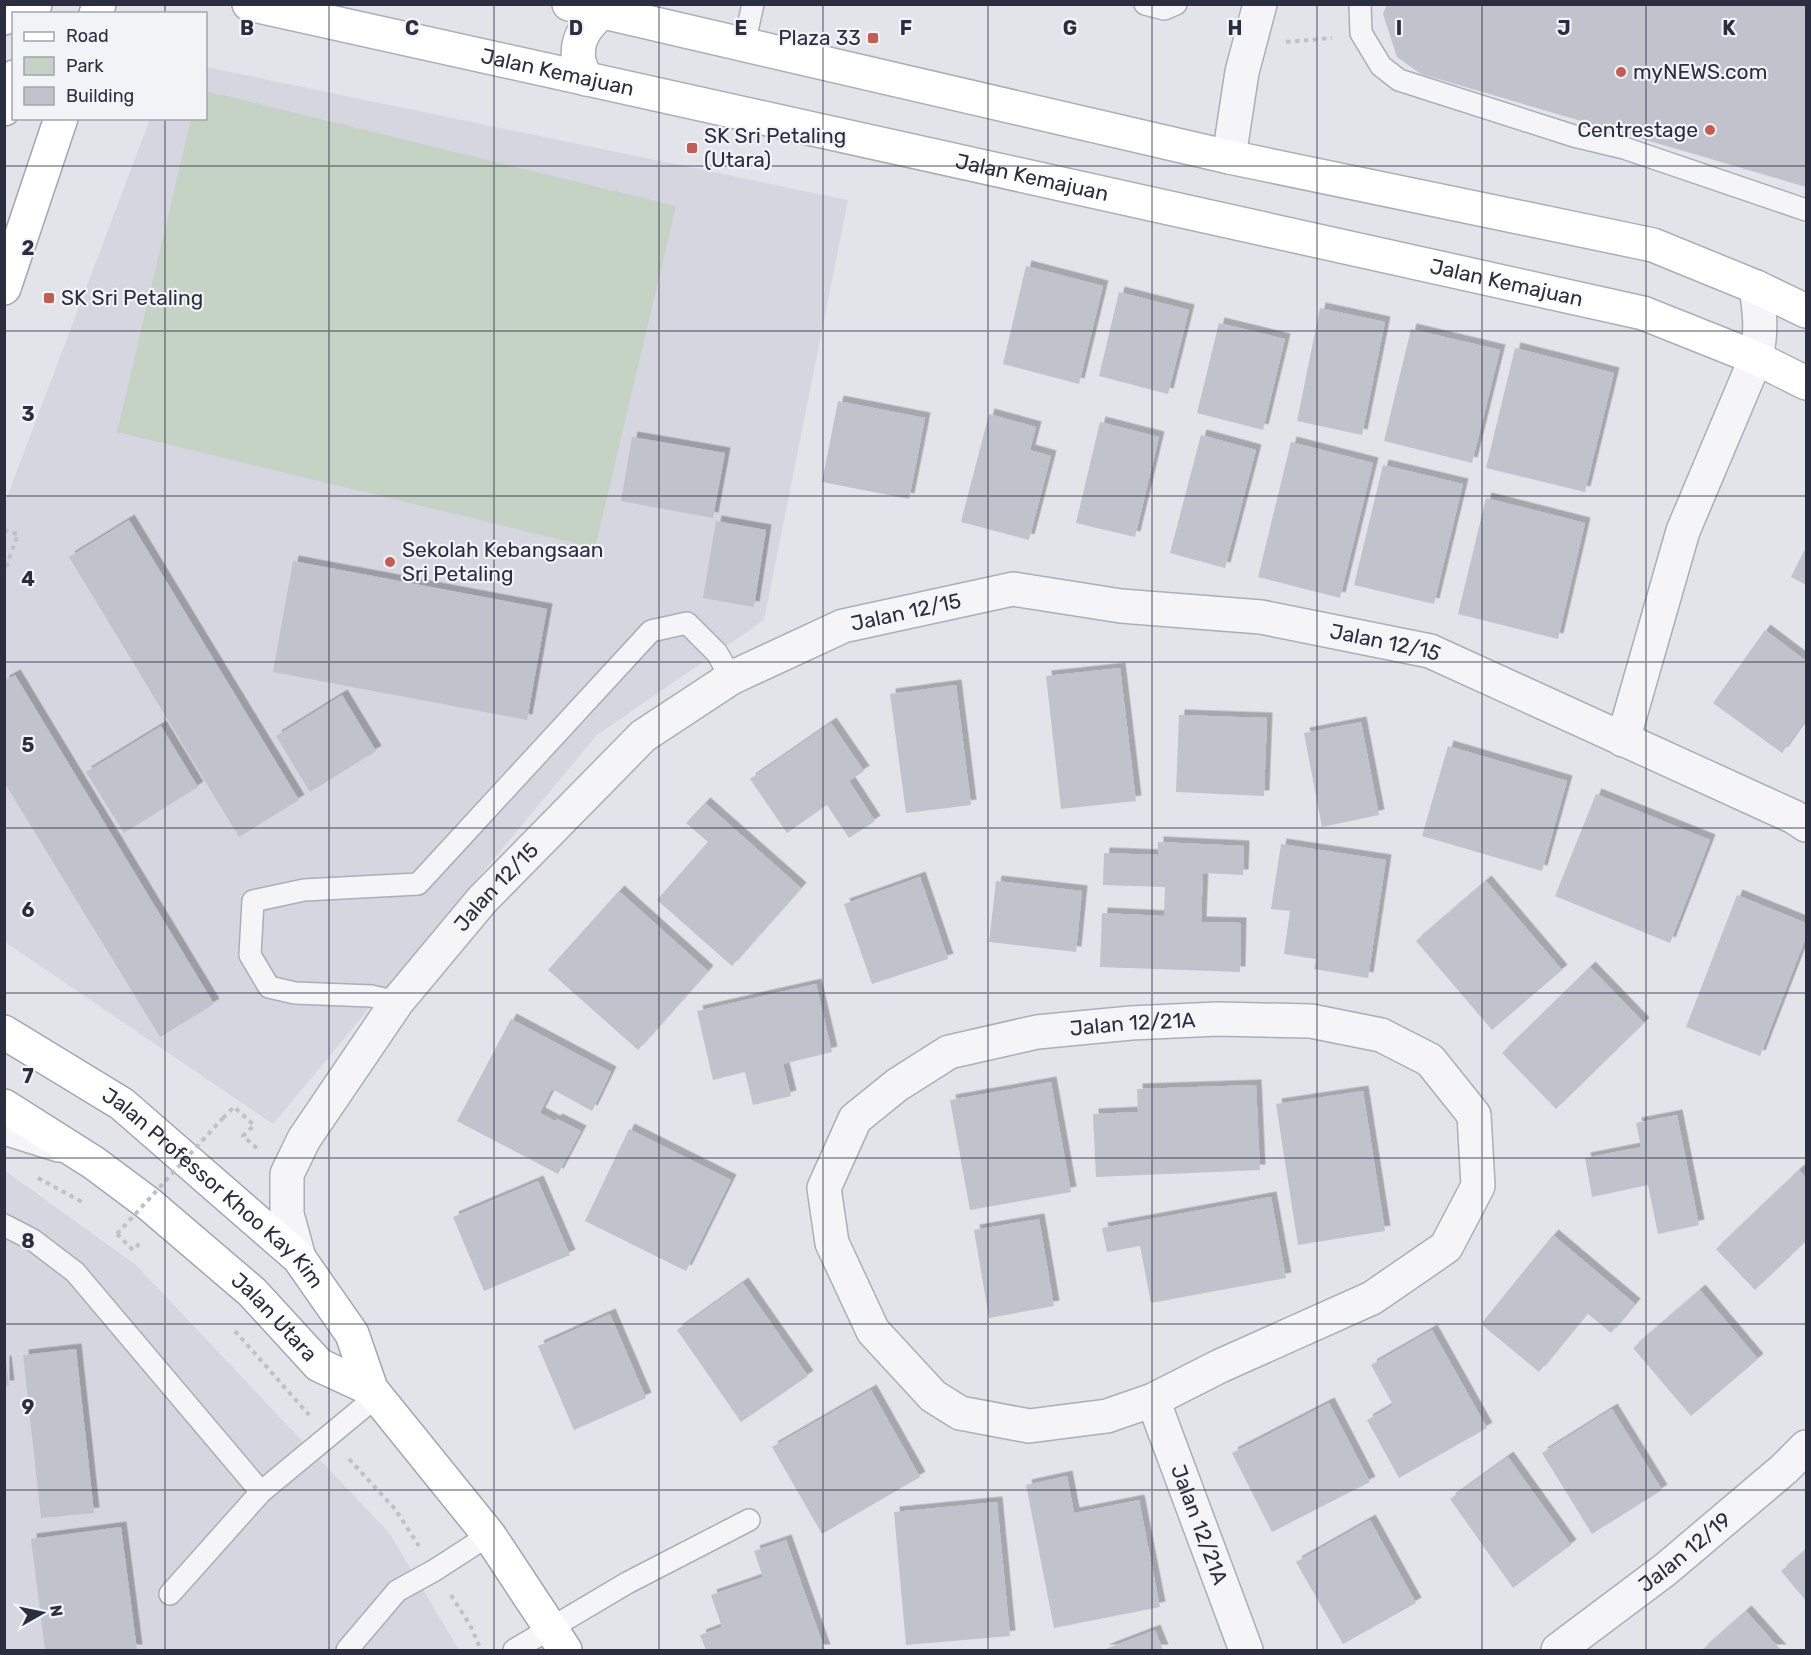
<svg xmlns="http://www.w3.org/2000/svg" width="1811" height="1655" viewBox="0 0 1811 1655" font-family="Rubik,sans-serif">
<defs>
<filter id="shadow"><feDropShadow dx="5.5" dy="-5.5" stdDeviation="0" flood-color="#0004"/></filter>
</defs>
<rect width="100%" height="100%" fill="#e3e4ea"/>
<!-- built -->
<path fill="#d5d6df" d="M206 67 848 200 764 620 597 735 273 1124 5 942 4 505 150 119 206 118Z
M4 1170 136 1265 390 1534 459 1650H5Z"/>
<!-- green -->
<path fill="#c4d3c4" d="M206 91 676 206 595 548 117 432 191 119 206 118Z"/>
<!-- building -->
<path fill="#c0c2cc" filter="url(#shadow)" d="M1387 4H1806V187L1421 74 1397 57 1383 14Z
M1026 266 1103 286 1079 384 1003 364Z
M1119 292 1189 310 1168 394 1099 376Z
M1320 308 1385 322 1362 435 1297 421Z
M1219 323 1285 339 1263 430 1197 413Z
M1411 329 1500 350 1472 463 1384 441Z
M1515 348 1614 373 1585 492 1486 468Z
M838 401 925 418 909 499 822 482Z
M989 414 1036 427 1030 450 1051 456 1029 540 961 522Z
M1100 422 1159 437 1135 537 1076 523Z
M1201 435 1256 450 1225 568 1170 553Z
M632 437 725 453 713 518 621 501Z
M1291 442 1373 463 1340 598 1258 577Z
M1383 465 1463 484 1434 604 1354 585Z
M1486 498 1585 523 1558 639 1458 614Z
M129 520 299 800 239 837 69 557Z
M716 521 766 530 754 607 703 598Z
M1806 547V585L1791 577Z
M293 561 547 609 527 720 273 672Z
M1765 630 1806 661V719L1782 753 1713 703Z
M1120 668 1136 801 1061 809 1046 676Z
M15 675 214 1004 160 1037 4 782V681Z
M956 685 971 805 906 813 890 694Z
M342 695 376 751 310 792 276 736Z
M1179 715 1267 718 1264 796 1176 792Z
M1361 722 1379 815 1322 827 1304 733Z
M831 723 864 771 849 781 875 821 849 838 827 805 787 833 750 779Z
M161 726 198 787 124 833 86 772Z
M1448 746 1567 781 1542 871 1422 836Z
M1596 794 1710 840 1670 943 1555 896Z
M705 803 801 888 732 966 657 900 708 842 686 823Z
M1158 842 1244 846 1243 875 1203 873 1201 922 1241 923 1240 972 1100 967 1102 913 1164 916 1165 887 1103 885 1104 853 1158 855Z
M1281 844 1386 860 1368 978 1314 969 1316 959 1284 954 1290 911 1271 909Z
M920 877 948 959 872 984 844 904Z
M996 881 1082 891 1076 952 989 942Z
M1486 881 1562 970 1492 1030 1416 941Z
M619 891 708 971 638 1050 548 970Z
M1737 895 1806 923V937L1760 1056 1686 1027Z
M1590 967 1644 1023 1556 1109 1502 1053Z
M816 984 832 1052 783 1064 791 1096 753 1105 745 1072 713 1080 697 1011Z
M511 1019 611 1072 592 1111 552 1089 540 1113 555 1121 557 1119 581 1131 558 1174 457 1121Z
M1051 1082 1071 1192 970 1210 950 1100Z
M1256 1085 1260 1170 1096 1177 1093 1114 1138 1112 1137 1089Z
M1363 1091 1385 1231 1298 1245 1276 1104Z
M1677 1115 1699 1225 1658 1234 1648 1185 1592 1197 1585 1158 1641 1147 1636 1123Z
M629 1129 731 1180 686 1271 585 1221Z
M1799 1170 1806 1178V1241L1755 1290 1716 1249Z
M538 1181 570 1255 484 1291 453 1217Z
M1271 1197 1286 1278 1151 1303 1140 1246 1107 1252 1102 1228Z
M1039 1219 1054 1306 989 1318 974 1230Z
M1553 1235 1635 1304 1611 1333 1587 1313 1539 1372 1481 1324Z
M743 1283 808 1376 741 1422 677 1330Z
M1700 1290 1758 1359 1691 1416 1633 1348Z
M610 1314 646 1398 574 1430 538 1346Z
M1432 1330 1487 1428 1399 1478 1367 1420 1393 1405 1371 1365Z
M76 1349 94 1513 41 1518 23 1355Z
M4 1361H6L9 1386H4Z
M871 1390 920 1477 822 1534 772 1447Z
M1329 1403 1370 1482 1272 1532 1232 1453Z
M1612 1409 1662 1490 1592 1534 1542 1453Z
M1508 1457 1571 1545 1513 1588 1450 1499Z
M1067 1476 1074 1513 1139 1500 1160 1607 1054 1628 1026 1485Z
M997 1502 1010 1636 906 1645 894 1512Z
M1370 1520 1416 1603 1343 1644 1296 1562Z
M121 1527 137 1650H45L31 1539Z
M786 1540 825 1650H706L700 1635 722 1627 711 1595 763 1577 754 1551Z
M1806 1550V1601L1781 1571Z
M1746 1611 1781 1650H1702Z
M1155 1630 1163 1650H1103Z"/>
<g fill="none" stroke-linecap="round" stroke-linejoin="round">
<defs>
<path id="lane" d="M1145 4 1164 9 1176 4
M1360 4 1361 33 1381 66 1399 80 1574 136 1624 148 1806 210
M744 45 753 4
M397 1002 371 996 295 993 269 987 250 955 253 901 304 890 418 884 651 631 687 623 717 653 731 678
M4 1134 58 1151
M4 1225 33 1240 75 1272 261 1492
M170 1594 261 1492 377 1396
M347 1650 397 1591 435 1570 489 1535
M514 1650 627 1583 749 1520"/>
<g id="street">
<path d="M1229 157 1242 72 1260 4"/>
<path d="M1623 740 1683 531 1756 358C1762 331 1760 314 1756 287"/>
<path id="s1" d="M299 1258 287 1214V1174L304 1139 397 1002 482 900 643 736 731 678 843 626 1013 589 1121 606 1261 617 1430 651 1794 817 1806 825"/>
<path id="s2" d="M1153 1400 1107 1416 1029 1426 960 1413 933 1396 873 1331 832 1243 824 1188 855 1119 897 1085 949 1052 1037 1032 1131 1023 1217 1019 1311 1021 1381 1035 1430 1060 1474 1115 1478 1186 1446 1247 1372 1298 1220 1366 1153 1400 1246 1650"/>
<path id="s3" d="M1558 1650 1666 1569 1784 1469 1806 1447"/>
</g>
<g id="secondary">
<path id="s4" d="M249 4 1643 313 1756 358 1806 383"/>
<path d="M569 4 1229 157 1653 245 1756 287 1806 311"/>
<path d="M586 79C584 73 580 67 579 61 575 39 587 25 602 12"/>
</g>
<g id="primary">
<path d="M32 14 35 4"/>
<path d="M96 14 99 4"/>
<path d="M4 18 8 4"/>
<path d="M4 109 14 77"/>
<path d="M4 288 61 118"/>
<path id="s5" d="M4 1032 122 1104 299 1258 352 1334 371 1389"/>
<path id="s6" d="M4 1106 94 1163 149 1204 252 1292 319 1365 371 1389 489 1535 565 1650"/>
</g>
</defs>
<!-- lane casing -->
<use href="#lane" stroke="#acadb7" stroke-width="24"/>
<!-- street casing -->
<use href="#street" stroke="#acadb7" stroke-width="36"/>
<!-- secondary casing -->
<use href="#secondary" stroke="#acadb7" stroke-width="36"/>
<!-- primary casing -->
<use href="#primary" stroke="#a2a5b5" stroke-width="36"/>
<!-- path -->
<path stroke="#c0c1c8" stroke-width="4" stroke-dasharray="4.5 4.5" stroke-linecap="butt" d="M1286 42 1332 38
M4 530 18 534 4 573
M223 1118 234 1107 254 1125 243 1136 259 1150
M38 1178 84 1203
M117 1234 133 1250 140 1243
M235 1331 309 1415
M349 1459 395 1509 419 1546
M451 1595 470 1625 481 1650"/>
<!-- lane -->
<use href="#lane" stroke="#f5f5f8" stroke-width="21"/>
<!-- street -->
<use href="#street" stroke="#f5f5f8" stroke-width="33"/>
<!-- secondary -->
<use href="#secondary" stroke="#fff" stroke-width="33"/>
<!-- primary -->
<use href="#primary" stroke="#fff" stroke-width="33"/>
<!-- path-bridge -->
<path stroke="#c0c1c8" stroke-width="4" stroke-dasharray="4.5 4.5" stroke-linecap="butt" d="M117 1234 223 1118"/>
</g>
<!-- grid -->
<path fill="none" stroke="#2b2e41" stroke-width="1.5" stroke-opacity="0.55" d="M165 4V14M329 4V1650M494 4V1650M659 4V1650M823 4V1650M988 4V1650M1152 4V1650M1317 4V1650M1482 4V1650M1646 4V1650M165 118V1650M4 166H1806M4 331H1806M4 496H1806M4 662H1806M4 828H1806M4 993H1806M4 1158H1806M4 1324H1806M4 1490H1806"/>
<!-- markers -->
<g fill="#c75b50" stroke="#f2f3f7" stroke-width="2">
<rect x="867" y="32" width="12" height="12" rx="3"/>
<circle cx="1621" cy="72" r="6"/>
<circle cx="1710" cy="130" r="6"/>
<rect x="686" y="142" width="12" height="12" rx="3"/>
<rect x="43" y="292" width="12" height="12" rx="3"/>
<circle cx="390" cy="562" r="6"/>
</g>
<g text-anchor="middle" stroke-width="4.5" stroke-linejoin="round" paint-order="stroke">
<!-- poi labels -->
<g font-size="21" fill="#2b2e41" stroke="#f2f3f7" text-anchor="start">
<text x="861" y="45" text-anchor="end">Plaza 33</text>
<text x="1633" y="79">myNEWS.com</text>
<text x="1698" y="137" text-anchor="end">Centrestage</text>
<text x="704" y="143">SK Sri Petaling<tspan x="704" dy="24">(Utara)</tspan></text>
<text x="61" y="305">SK Sri Petaling</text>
<text x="402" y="557">Sekolah Kebangsaan<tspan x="402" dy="24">Sri Petaling</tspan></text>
</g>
<!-- street labels -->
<g font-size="21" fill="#2b2e41" stroke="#f2f3f7">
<text dy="7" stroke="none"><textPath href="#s4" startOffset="316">Jalan Kemajuan</textPath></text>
<text dy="7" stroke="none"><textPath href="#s4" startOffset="802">Jalan Kemajuan</textPath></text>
<text dy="7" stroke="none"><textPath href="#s4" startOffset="1288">Jalan Kemajuan</textPath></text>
<text dy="7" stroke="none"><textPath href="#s1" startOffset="946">Jalan 12/15</textPath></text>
<text dy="7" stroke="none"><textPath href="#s1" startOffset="1432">Jalan 12/15</textPath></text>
<text dy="7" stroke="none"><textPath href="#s1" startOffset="442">Jalan 12/15</textPath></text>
<text dy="7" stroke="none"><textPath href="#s2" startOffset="848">Jalan 12/21A</textPath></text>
<text dy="7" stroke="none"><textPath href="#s5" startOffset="262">Jalan Professor Khoo Kay Kim</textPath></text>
<text dy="7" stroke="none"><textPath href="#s6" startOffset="344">Jalan Utara</textPath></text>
<text dy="7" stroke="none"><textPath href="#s2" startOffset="1828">Jalan 12/21A</textPath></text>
<text dy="7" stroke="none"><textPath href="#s3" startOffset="160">Jalan 12/19</textPath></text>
</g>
</g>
<g font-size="20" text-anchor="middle" font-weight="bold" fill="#2b2e41" stroke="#f2f3f7" stroke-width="4.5" stroke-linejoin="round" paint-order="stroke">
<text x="247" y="35">B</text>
<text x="412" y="35">C</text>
<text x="576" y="35">D</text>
<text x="741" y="35">E</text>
<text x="906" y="35">F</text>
<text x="1070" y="35">G</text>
<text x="1235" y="35">H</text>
<text x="1399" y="35">I</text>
<text x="1564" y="35">J</text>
<text x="1729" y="35">K</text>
<text x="28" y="255">2</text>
<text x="28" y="421">3</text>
<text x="28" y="586">4</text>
<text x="28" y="752">5</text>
<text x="28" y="917">6</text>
<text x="28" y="1083">7</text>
<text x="28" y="1248">8</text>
<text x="28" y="1414">9</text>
</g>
<!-- border -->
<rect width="1811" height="1655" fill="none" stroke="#2b2e41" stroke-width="12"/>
<!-- legend -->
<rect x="12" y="12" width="195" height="108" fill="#f2f3f7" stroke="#a2a4ae" stroke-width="1.5"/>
<rect x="24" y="32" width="30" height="9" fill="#ffffff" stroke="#a2a4ae" stroke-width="1.5"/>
<text x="66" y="42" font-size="18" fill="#2b2e41">Road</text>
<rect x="24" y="57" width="30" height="18" fill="#c4d3c4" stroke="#a2a4ae" stroke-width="1.5"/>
<text x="66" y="72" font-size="18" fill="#2b2e41">Park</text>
<rect x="24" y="87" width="30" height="18" fill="#c0c2cc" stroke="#a2a4ae" stroke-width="1.5"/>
<text x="66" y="102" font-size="18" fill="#2b2e41">Building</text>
<!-- north arrow -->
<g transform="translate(42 1613) rotate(81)" stroke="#f2f3f7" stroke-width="4.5" paint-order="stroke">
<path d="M0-4.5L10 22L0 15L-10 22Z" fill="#2b2e41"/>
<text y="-9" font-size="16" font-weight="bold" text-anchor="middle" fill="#2b2e41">N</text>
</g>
</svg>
